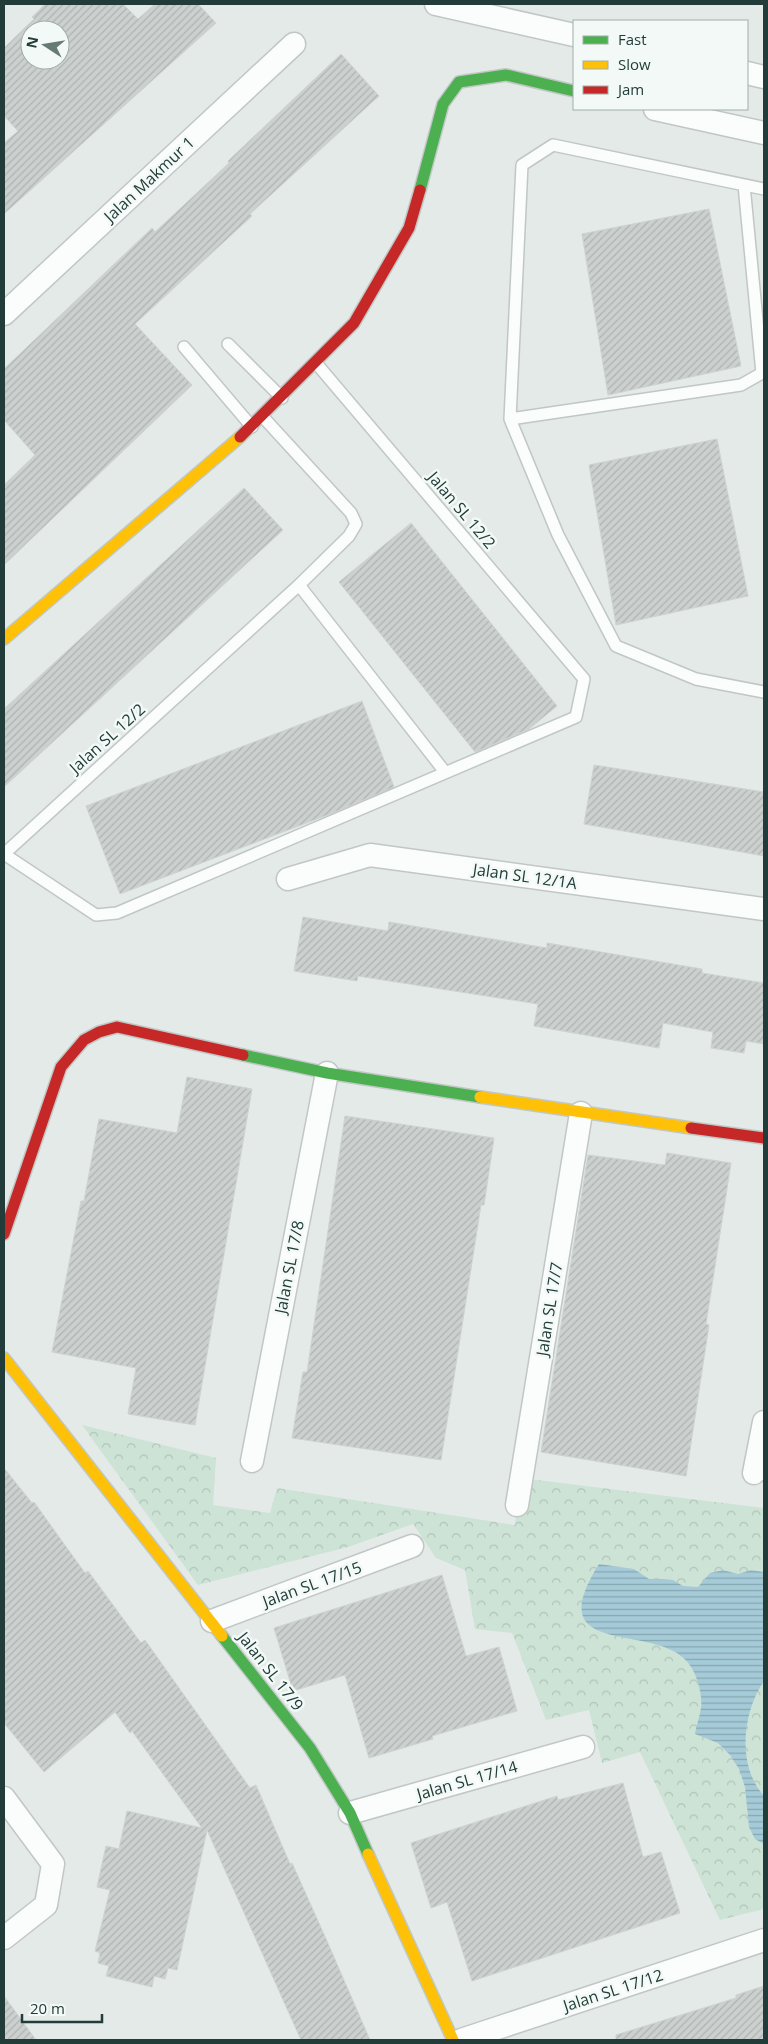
<svg xmlns="http://www.w3.org/2000/svg" width="768" height="2044" viewBox="0 0 768 2044" font-family="'Open Sans',sans-serif">
<defs>
<pattern id="forest-crowns" width="20" height="18" patternUnits="userSpaceOnUse" patternTransform="scale(1.25)"><rect width="20" height="18" fill="#cde3d6"/><path d="M2 6a3 3 0 1 1 6 0M12 15a3 3 0 1 1 6 0" fill="none" stroke="#b0c4b8"/></pattern>
<pattern id="water-rules" width="6" height="5" patternUnits="userSpaceOnUse" patternTransform="scale(1.25)"><rect width="6" height="5" fill="#a6cbd8"/><path d="M0 2.5h6" fill="none" stroke="#87a6b0"/></pattern>
<pattern id="building-hatch" width="6" height="6" patternUnits="userSpaceOnUse" patternTransform="scale(1.25)"><rect width="6" height="6" fill="#ccd1cf"/><path d="M-1 1l2-2M0 6l6-6M5 7l2-2" fill="none" stroke="#afb4b2"/></pattern>
</defs>
<rect width="100%" height="100%" fill="#e4eae8"/>
<!-- forest -->
<path fill="url(#forest-crowns)" d="M82 1425 216 1458 213 1505 270 1513 277 1488 515 1525 521 1478 764 1508V1909L720 1920 640 1752 602 1763 589 1710 546 1720 512 1633 475 1629 465 1570 436 1558 413 1524 348 1547 198 1585Z"/>
<!-- water -->
<path fill="url(#water-rules)" d="M599 1564 634 1569 649 1579H663L673 1580 683 1586 698 1587 710 1573 723 1570 738 1574 751 1570 764 1572V1681C742 1713 737 1766 764 1796V1844L755 1839 749 1827 745 1787 739 1769 730 1755 718 1743 695 1734C696 1725 700 1717 701 1708 703 1696 697 1674 689 1664 657 1620 537 1662 599 1564Z"/>
<!-- building -->
<path fill="url(#building-hatch)" stroke="#cdd3d1" fill-rule="evenodd" d="M45 4H123L138 19 155 4H198L216 23 4 214V143L18 131 4 116V48L34 19 32 17ZM30 30H60V60H30Z
M341 54 379 96 250 214 252 216 135 324 192 385 4 565V485L35 455 4 420V369L152 228 155 232 229 163 228 161Z
M709 209 741 366 608 395 582 234Z
M717 439 748 596 616 625 589 465Z
M244 488 283 530 4 787V709Z
M411 523 557 706 529 729 475 752 339 582Z
M362 701 394 787 330 814 120 894 86 806Z
M594 765 764 792V856L584 824Z
M303 917 388 931 389 922 547 948V943L702 969V973L764 983V1044L746 1041 744 1053 711 1048 713 1032 663 1023 659 1048 534 1026 538 1004 358 976 357 981 294 971Z
M187 1077 252 1089 195 1425 128 1414 136 1368 52 1352 81 1201H84L99 1119 177 1133Z
M345 1116 494 1138 484 1205H481L441 1460 292 1438 303 1372H307Z
M667 1153 731 1163 706 1324 709 1325 686 1476 541 1452 588 1155 665 1165Z
M4 1468 32 1503 34 1502 85 1573 88 1571 141 1643 145 1640 250 1788 256 1785 290 1864 292 1863 327 1941 370 2040H301L207 1830 177 1970 168 1968 165 1979 154 1976 152 1987 106 1976 109 1966 98 1963 100 1953 95 1951 110 1890 97 1887 106 1846 119 1849 127 1811 202 1828 132 1731 130 1733 115 1712 44 1772 4 1723Z
M442 1575 466 1656 499 1647 517 1711 432 1736 433 1739 369 1758 345 1675 293 1691 274 1628Z
M623 1783 643 1857 661 1852 680 1913 472 1981 447 1902 431 1908 411 1843 557 1796 558 1800Z
M764 1986V2040H616V2035L736 1998V1995Z
M4 1996 36 2040H4Z"/>
<g fill="none" stroke-linecap="round" stroke-linejoin="round">
<defs>
<path id="lane" d="M764 189 553 145 522 165 510 419 558 535 616 646 696 679 764 692
M228 344 282 398
M184 347 252 427
M510 419 741 385 762 373 744 185
M299 585 445 772
M4 854 96 915 117 913 576 717 584 679 316 363
M4 854 299 585 349 536 356 524 351 513 263 417"/>
<path id="street" d="M436 4 574 35
M747 73 764 77
M655 109 764 133
M4 314 294 44
M288 879 370 855 764 909
M252 1461 327 1073
M754 1473 764 1422
M517 1505 581 1113
M212 1621 412 1546
M4 1798 53 1864 46 1905 4 1938
M350 1813 583 1747
M461 2040 764 1940"/>
<path id="fast" d="M420 190 443 104 459 82 506 75 574 91
M243 1055 327 1073 480 1097
M222 1636 310 1748 350 1813 368 1854"/>
<path id="slow" d="M4 639 240 437
M480 1097 691 1128
M4 1358 222 1636
M368 1854 453 2040"/>
<path id="jam" d="M240 437 354 323 409 228 420 190
M691 1128 764 1138
M4 1234 61 1067 84 1040 99 1032 117 1027 243 1055"/>
</defs>
<!-- lane casing -->
<use href="#lane" stroke="#c1c7c5" stroke-width="14"/>
<!-- street casing -->
<use href="#street" stroke="#c1c7c5" stroke-width="25"/>
<!-- fast casing -->
<use href="#fast" stroke="#c0c8c5" stroke-width="14"/>
<!-- slow casing -->
<use href="#slow" stroke="#c0c8c5" stroke-width="14"/>
<!-- jam casing -->
<use href="#jam" stroke="#c0c8c5" stroke-width="14"/>
<!-- lane -->
<use href="#lane" stroke="#fbfcfc" stroke-width="11"/>
<!-- street -->
<use href="#street" stroke="#fbfcfc" stroke-width="22"/>
<!-- fast -->
<use href="#fast" stroke="#4caf50" stroke-width="11"/>
<!-- slow -->
<use href="#slow" stroke="#ffc107" stroke-width="11"/>
<!-- jam -->
<use href="#jam" stroke="#c62828" stroke-width="11"/>
</g>
<g text-anchor="middle" stroke-width="5" stroke-linejoin="round" paint-order="stroke">
<!-- street labels -->
<g font-size="16" fill="#223d39" stroke="#f3f9f6">
<text transform="translate(149 179) rotate(-43)" y="6">Jalan Makmur 1</text>
<text transform="translate(462 510) rotate(50)" y="6">Jalan SL 12/2</text>
<text transform="translate(107 738) rotate(-42)" y="6">Jalan SL 12/2</text>
<text transform="translate(525 876) rotate(8)" y="6">Jalan SL 12/1A</text>
<text transform="translate(289 1267) rotate(-79)" y="6">Jalan SL 17/8</text>
<text transform="translate(549 1309) rotate(-81)" y="6">Jalan SL 17/7</text>
<text transform="translate(312 1584) rotate(-20)" y="6">Jalan SL 17/15</text>
<text transform="translate(271 1671) rotate(52)" y="6">Jalan SL 17/9</text>
<text transform="translate(467 1780) rotate(-16)" y="6">Jalan SL 17/14</text>
<text transform="translate(613 1990) rotate(-18)" y="6">Jalan SL 17/12</text>
</g>
</g>
<!-- border -->
<rect width="768" height="2044" fill="none" stroke="#223d39" stroke-width="10"/>
<!-- legend -->
<rect x="573" y="20" width="175" height="90" fill="#f3f9f6" stroke="#9faeaa"/>
<rect x="583" y="36" width="25" height="8" fill="#4caf50" stroke="#9faeaa"/>
<text x="618" y="45" font-size="15" fill="#223d39">Fast</text>
<rect x="583" y="61" width="25" height="8" fill="#ffc107" stroke="#9faeaa"/>
<text x="618" y="70" font-size="15" fill="#223d39">Slow</text>
<rect x="583" y="86" width="25" height="8" fill="#c62828" stroke="#9faeaa"/>
<text x="618" y="95" font-size="15" fill="#223d39">Jam</text>
<!-- north arrow -->
<g transform="translate(45 45) rotate(282)"><circle r="24" fill="#f3f9f6" stroke="#9faeaa"/>
<path d="M0-4L9 19L0 12L-9 19Z" fill="#667a76"/>
<text y="-8" font-size="14" font-weight="bold" text-anchor="middle" fill="#223d39">N</text>
</g>
<!-- scale -->
<path d="M22 2014v8h80v-8" fill="none" stroke="#223d39" stroke-width="2.5"/>
<text x="30" y="2014" font-size="15" fill="#223d39" stroke="#f3f9f6" stroke-width="4" paint-order="stroke">20 m</text>
</svg>
